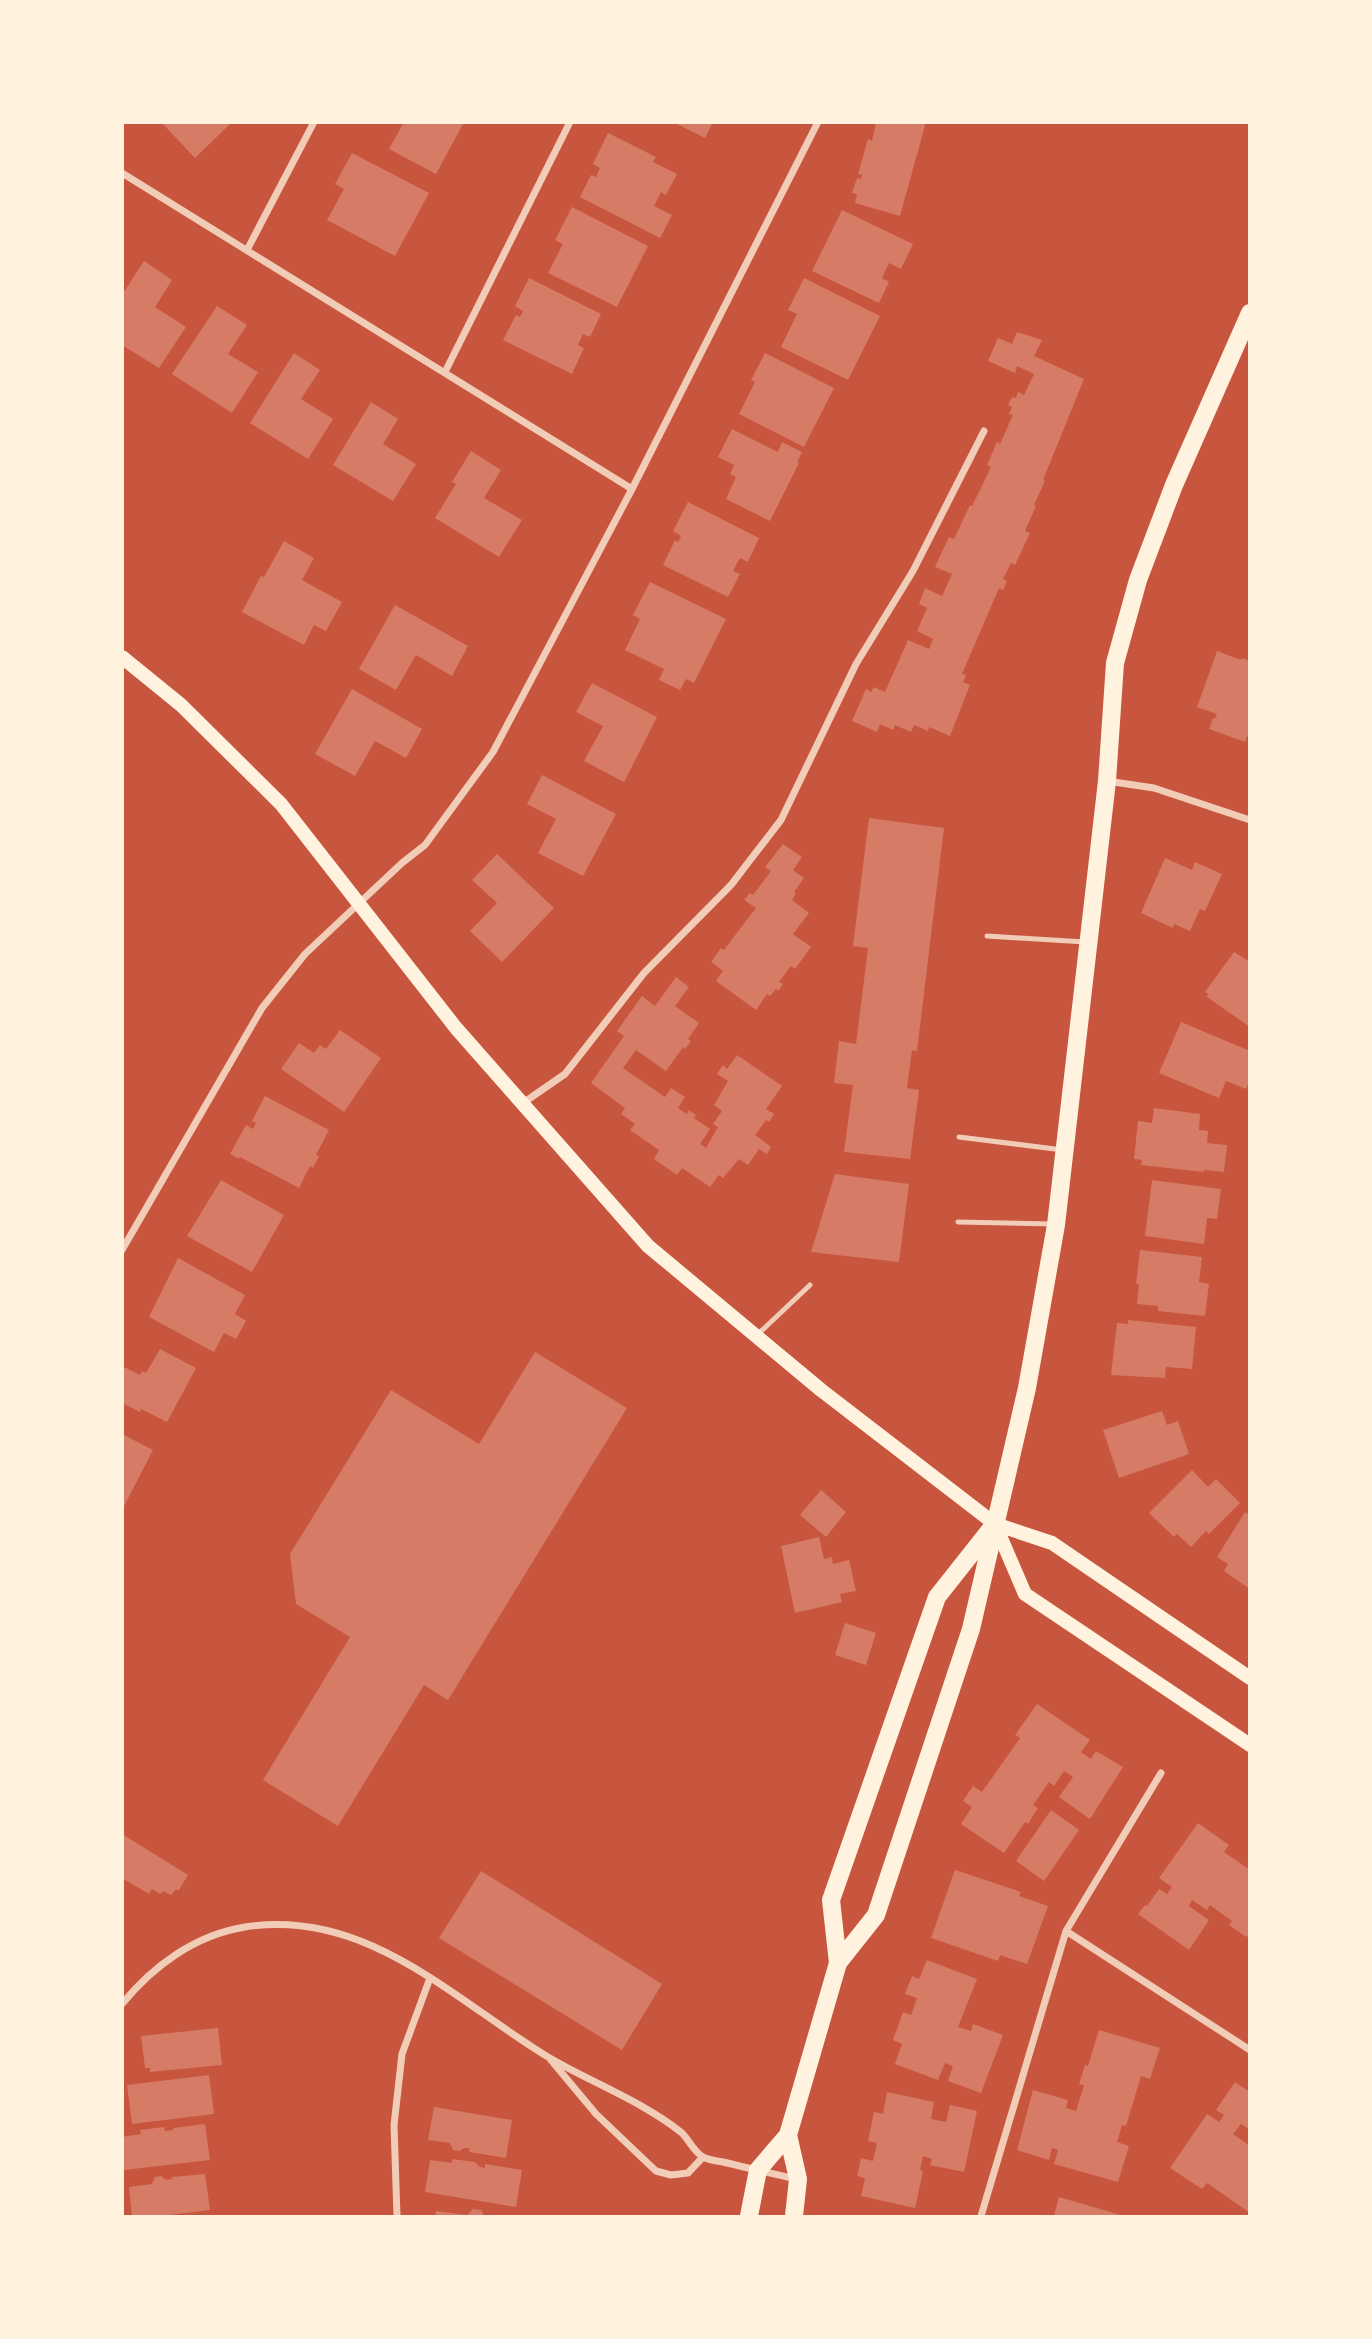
<svg xmlns="http://www.w3.org/2000/svg" width="1372" height="2339" viewBox="0 0 1372 2339" font-family="Roboto,sans-serif">
<rect width="100%" height="100%" fill="#c8553d"/>
<!-- building -->
<path fill="#d67c66" d="M161 122H232L195 158Z
M404 122H464L436 174 389 149Z
M673 122H713L705 138Z
M876 122H926L900 216 855 203 857 194 852 193 857 178 861 179 862 175 858 174 868 139 872 141Z
M608 133 656 157 653 162 677 174 666 195 661 192 654 206 672 215 660 238 580 197 591 175 596 177 600 168 593 164Z
M352 153 429 193 395 256 327 220 344 189 335 184Z
M572 207 648 246 617 307 548 273 563 244 555 240Z
M842 210 913 244 901 269 889 263 882 278 889 282 879 303 812 271Z
M144 261 172 280 155 307 186 327 159 368 122 345V295Z
M529 278 601 314 590 337 583 334 578 345 584 348 572 374 503 340 516 315 520 317 523 311 515 306Z
M804 278 880 316 848 380 781 347 797 314 788 310Z
M217 306 247 325 228 354 258 372 232 413 172 374Z
M1017 332 1042 340 1034 356 1084 379 1043 480 1045 481 1034 505 1036 506 1025 531 1030 533 1015 565 1011 563 1003 579 1007 581 1003 590 999 588 962 674 966 675 963 682 970 685 950 736 929 727 928 731 914 725 911 732 895 725 893 730 880 724 877 732 852 721 866 689 871 692 874 687 885 692 908 640 929 649 933 639 917 631 927 608 919 604 925 588 942 596 952 574 935 567 949 537 954 539 970 505 972 506 984 482 991 467 987 465 997 442 1000 444 1013 415 1009 414 1012 407 1008 405 1012 397 1016 398 1018 392 1024 395 1034 374 1017 366 1015 373 988 361 998 338 1012 344Z
M294 353 320 370 301 399 333 419 308 459 250 423Z
M765 353 834 388 804 447 739 414 755 382 751 380Z
M371 402 398 419 383 444 416 464 393 501 333 465Z
M732 429 778 452 782 442 802 452 797 462 799 463 770 521 726 499 736 477 730 474 734 465 718 457Z
M471 451 501 470 484 498 522 520 499 557 435 518 456 484 452 482Z
M688 502 759 538 748 562 740 558 733 571 740 574 728 597 663 565 675 540 678 542 681 536 673 531Z
M284 541 314 558 302 580 342 602 326 631 314 625 304 645 242 612 261 576 264 577Z
M650 582 726 619 694 683 686 679 680 690 659 680 664 669 625 650 640 619 633 615Z
M395 605 468 646 452 676 416 655 396 690 359 669Z
M1217 651 1241 660 1242 658 1250 661V729L1245 742 1209 729 1213 718H1215L1217 714 1197 707Z
M592 683 657 717 624 782 584 761 603 726 576 712Z
M352 689 422 729 406 758 375 741 355 776 315 754Z
M542 775 616 814 583 876 538 853 556 819 527 804Z
M869 818 944 828 917 1051 912 1050 907 1088 919 1090 910 1159 844 1152 853 1085 834 1083 839 1041 856 1044 868 948 853 946Z
M783 844 802 857 793 870 804 878 794 892 796 894 792 900 809 913 793 934 811 947 795 969 791 966 779 982 783 984 778 991 776 989 770 996 767 994 756 1010 716 981 723 971 711 962 721 948 724 950 733 938 756 908 744 900 750 893 753 895 771 871 765 867Z
M497 854 554 908 502 962 470 931 497 903 472 880Z
M1165 858 1192 870 1195 862 1222 874 1205 911 1200 909 1190 931 1174 924 1173 928 1141 913Z
M1234 952 1250 962V1027L1207 997 1208 994 1205 992Z
M676 977 689 987 675 1006 699 1023 688 1039 691 1041 685 1049 683 1047 666 1071 636 1050 623 1068 665 1097 671 1088 685 1097 678 1108 687 1114 689 1110 696 1115 694 1118 710 1129 700 1144 706 1148 718 1127 713 1124 722 1111 714 1105 728 1081 717 1074 723 1065 727 1069 737 1055 782 1086 766 1109 774 1114 769 1122 766 1120 755 1135 771 1147 767 1154 759 1149 748 1165 739 1159 723 1178 719 1175 710 1187 682 1168 677 1175 654 1159 659 1150 630 1130 635 1124 621 1114 625 1108 591 1083 624 1036 617 1031 642 996 655 1006Z
M1181 1022 1250 1051V1080L1246 1089 1226 1081 1219 1098 1159 1073Z
M340 1030 381 1058 344 1112 281 1069 299 1043 314 1053 320 1045 326 1049Z
M265 1096 329 1130 316 1155 319 1156 313 1168 310 1166 299 1188 240 1157 239 1159 230 1154 246 1125 253 1129 256 1123 252 1121Z
M1154 1108 1200 1114 1199 1130 1208 1131 1207 1143 1227 1145 1224 1172 1204 1170V1172L1141 1165 1142 1160 1134 1159 1138 1121 1152 1123Z
M835 1174 909 1184 899 1262 811 1252Z
M221 1180 284 1215 252 1272 187 1236Z
M1152 1180 1221 1189 1217 1219 1207 1218 1204 1244 1145 1236Z
M1140 1250 1202 1257 1199 1282 1209 1284 1205 1316 1158 1311V1306L1137 1304 1139 1284H1136Z
M178 1258 245 1295 235 1314 246 1321 236 1339 224 1333 214 1352 149 1317Z
M1128 1320 1196 1327 1192 1369 1166 1367 1165 1378 1111 1375 1117 1323 1128 1324Z
M160 1349 196 1368 167 1422 141 1409 140 1412 122 1403V1366L140 1375 142 1371 146 1373Z
M535 1352 627 1408 448 1700 424 1685 338 1826 263 1780 350 1637 296 1604 290 1554 391 1390 479 1444Z
M1162 1411 1167 1425 1178 1421 1189 1454 1119 1478 1103 1430Z
M122 1434 153 1450 122 1510Z
M1192 1470 1208 1487 1216 1479 1240 1503 1209 1534 1206 1531 1191 1547 1177 1534 1174 1537 1149 1513Z
M821 1490 846 1512 826 1537 800 1515Z
M1245 1512 1250 1515V1589L1224 1571 1228 1564 1217 1557Z
M819 1537 824 1559 832 1557 833 1564 849 1560 856 1591 840 1594 842 1602 795 1613 781 1546Z
M845 1623 876 1633 866 1665 835 1655Z
M1037 1704 1090 1740 1081 1752 1091 1759 1096 1751 1123 1767 1090 1819 1059 1797 1073 1777 1064 1771 1054 1786 1049 1782 1033 1805 1038 1808 1028 1824 1025 1822 1004 1853 961 1824 972 1807 963 1801 973 1786 982 1792 1020 1738 1015 1735Z
M1051 1810 1079 1830 1044 1881 1016 1861Z
M1198 1823 1229 1845 1224 1852 1250 1870V1934L1246 1937 1229 1925 1232 1921 1210 1905 1207 1910 1192 1900 1189 1906 1209 1920 1189 1950 1138 1914 1145 1905 1147 1906 1159 1889 1167 1894 1172 1887 1159 1878Z
M122 1834 188 1875 178 1891 176 1889 171 1895 163 1891 161 1894 152 1889 149 1894 122 1878Z
M955 1870 1021 1892 1019 1896 1048 1906 1027 1964 1000 1955 998 1961 931 1938Z
M481 1871 662 1984 622 2050 439 1938Z
M927 1960 977 1979 958 2027 971 2031 973 2024 1003 2035 981 2093 948 2081 953 2066 945 2063 938 2080 895 2064 902 2044 893 2040 903 2012 911 2015 917 1998 905 1994 912 1976 919 1979Z
M218 2028 222 2065 150 2072V2068H145L141 2036Z
M1099 2030 1160 2048 1150 2079 1141 2076 1126 2126 1122 2125 1117 2142 1129 2146 1118 2182 1054 2164 1058 2150 1052 2148 1049 2160 1017 2150 1033 2090 1068 2100 1066 2108 1076 2111 1084 2085 1079 2084 1085 2065 1088 2066Z
M209 2075 214 2114 132 2124 127 2085Z
M1235 2082 1250 2092V2130L1241 2124 1233 2134 1250 2146V2213L1207 2183 1202 2189 1170 2168 1207 2114 1219 2122 1224 2115 1216 2110Z
M887 2092 934 2102 931 2119 946 2122 950 2105 977 2111 964 2172 930 2165 932 2159 923 2156 920 2170 923 2171 915 2208 861 2196 865 2178 857 2176 861 2158 873 2161 877 2143 868 2141 874 2112 883 2114Z
M434 2107 512 2120 506 2158 469 2152 470 2148H464L460 2151 453 2150 450 2143 428 2140Z
M205 2124 210 2160 124 2170 122 2137 141 2134 140 2130 164 2127 165 2131 173 2130V2128Z
M452 2159 475 2162 480 2167 485 2168V2164L522 2170 516 2207 425 2192 430 2160 452 2163Z
M205 2174 210 2210 161 2216H132L129 2187 152 2184 155 2177 161 2176 166 2180 173 2179 172 2177Z
M1059 2197 1124 2216H1054Z
M473 2209 481 2210 484 2216H435L436 2211 467 2215Z"/>
<g fill="none" stroke-linecap="round" stroke-linejoin="round">
<!-- service -->
<path stroke="#f1ccb7" stroke-width="5" d="M987 936 1085 942
M959 1137 1063 1150
M958 1222 1053 1224
M756 1336 810 1285"/>
<!-- minor -->
<path stroke="#f1ccb7" stroke-width="7" d="M122 173 632 489
M247 250 314 122
M445 372 570 122
M1107 781 1154 788 1250 820
M523 1103 565 1074 644 973 731 885 781 820 856 664 913 571 984 431
M122 1250 262 1008 305 954 402 863 425 845 493 752 632 489 818 122
M1066 1931 1250 2050
M122 2004C153 1966 195 1935 245 1927 366 1908 453 1999 548 2057 592 2083 642 2101 682 2133 689 2140 694 2152 703 2157 708 2160 717 2161 723 2162 747 2168 771 2173 796 2179
M551 2060 596 2114 656 2171 671 2175 688 2173 703 2157
M397 2216 394 2125 402 2054 430 1978
M981 2216 1066 1931 1161 1773"/>
<!-- secondary -->
<path stroke="#fff3e0" stroke-width="14" d="M122 657 181 705 281 804 456 1028 648 1246 821 1390 995 1524 1052 1543 1250 1678
M995 1524 1025 1594 1250 1745"/>
<!-- primary -->
<path stroke="#fff3e0" stroke-width="18" d="M838 1963 876 1915 971 1629 1027 1388 1056 1225 1107 781 1115 663 1138 580 1174 485 1250 313
M788 2135 798 2179 794 2216
M749 2216 758 2170 788 2135 838 1963 831 1900 937 1597 990 1530"/>
</g>
<!-- border -->
<rect width="1372" height="2339" fill="none" stroke="#fff3e0" stroke-width="248"/>
</svg>
